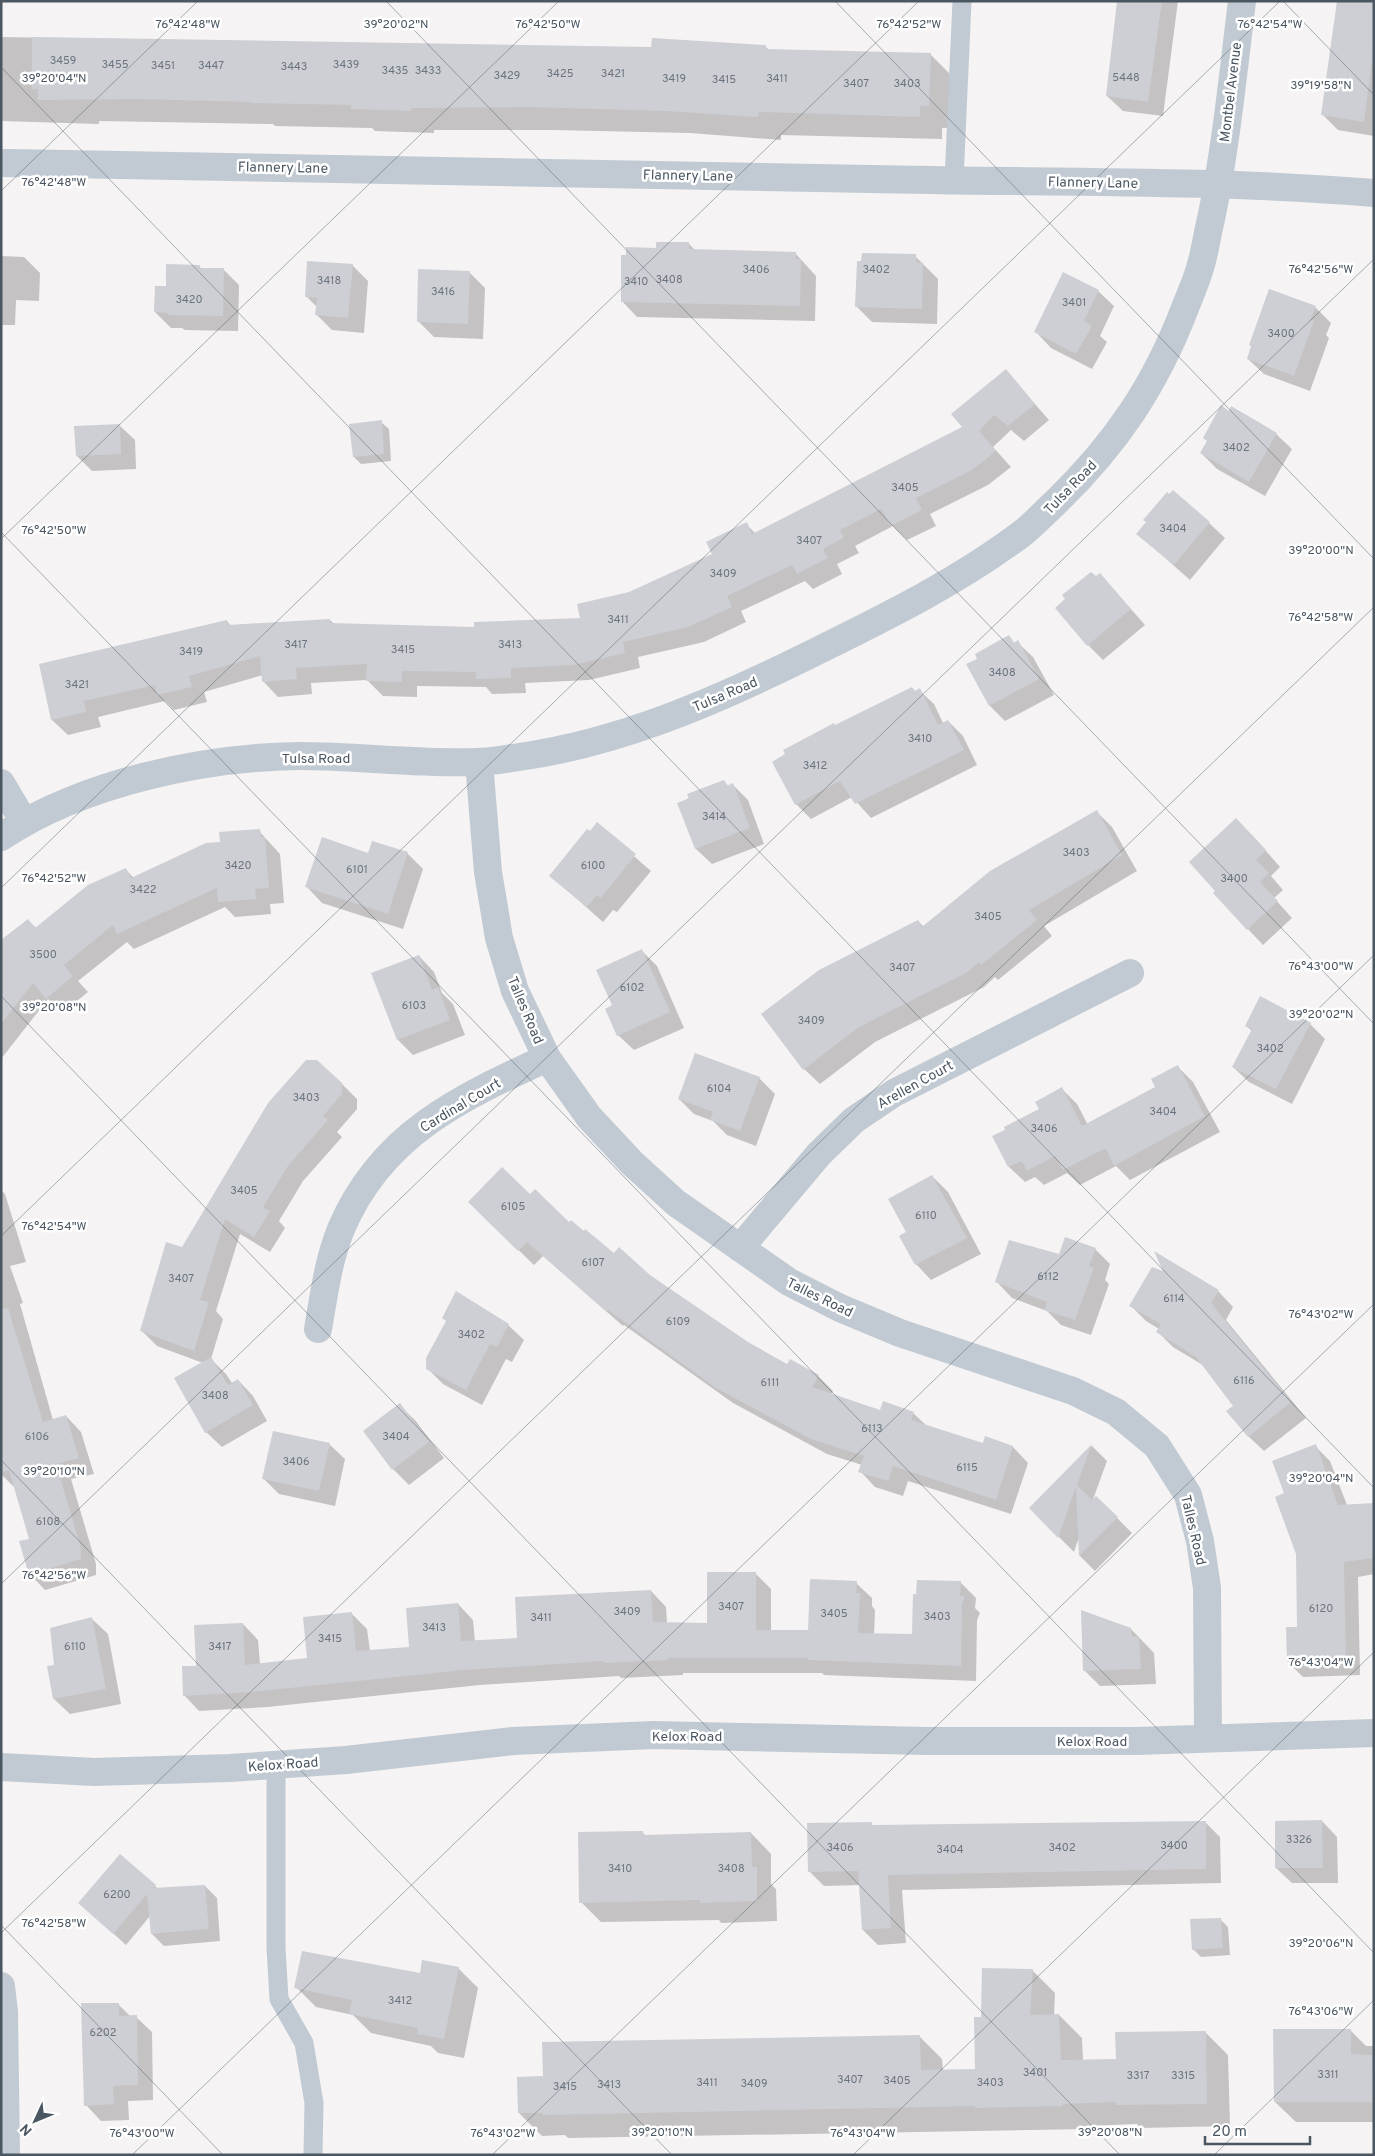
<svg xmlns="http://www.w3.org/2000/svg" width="1375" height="2156" viewBox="0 0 1375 2156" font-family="Overpass,sans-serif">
<rect width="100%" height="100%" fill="#f5f3f3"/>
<!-- shadow -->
<path fill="#0003" d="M1119 1H1178L1163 116 1123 111 1107 96Z
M1374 1V136L1338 130 1323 115Z
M1 37 653 48 765 46 770 51 930 54 953 77 952 128H942V139L781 135V140L690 133 552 130H434V133L375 131 372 128 275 126 273 124 99 121V124L1 121Z
M689 244 695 250 795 253 816 276 815 321 637 317 622 301 657 249Z
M1 256 24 257 40 273 39 301 16 300 15 325H1Z
M915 256 938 279 937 324 872 322 856 306Z
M352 265 368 281 364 333 332 330 317 315V307L306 296Z
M199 266 202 269 224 270 239 285 238 331 185 330 182 328H171L155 312 167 287Z
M470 273 485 288 483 339 434 337 418 321Z
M1098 291 1114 306 1100 336 1107 342 1092 369 1051 348 1036 332Z
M1315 307 1331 323 1326 335 1329 338 1310 391 1264 374 1248 359Z
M1006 371 1049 420 1024 441 1011 430 993 447 1011 467 988 485 930 514 936 526 907 540 893 526 855 546 859 553 837 564 842 574 813 589 805 581 741 611 746 622 704 642 638 657 640 668 589 680 525 683 526 693 492 694 486 687 417 686V697L383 696 367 680 311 683 312 694 278 697 263 681V675L204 692 207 702 174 710 165 701 98 717 101 727 68 735 52 720 40 665 227 621 231 626 330 620 334 624 475 629 582 620 630 594 714 554 746 524 755 533 964 428Z
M1230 413 1276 434 1292 449 1265 496 1217 469 1201 453Z
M381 422 389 429 391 461 361 464 354 457Z
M119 425 135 440 136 469 92 471 77 456Z
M1209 523 1225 538 1190 580 1138 534Z
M1100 574 1145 625 1103 660 1088 645 1096 578Z
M1009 637 1015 644 1017 642 1033 657 1054 695 1005 721 990 706Z
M919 690 934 704 943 723 948 721 963 736 977 765 871 818 852 797 811 819 796 804 835 726Z
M724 781 729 787 733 785 748 800 764 844 712 864 696 849 679 803Z
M1097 812 1112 827 1137 871 1044 926 1052 936 998 980 995 977 984 987 875 1042 820 1084 804 1069 918 921 924 927Z
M597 824 651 871 617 912 613 910 603 922 551 876Z
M259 831 280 854 284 903 270 904 271 914 235 917 225 907 134 949 127 942 78 981 88 992 62 1013 48 999 1 1059V942L28 920 36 928 125 869 134 878 221 843Z
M1252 835 1280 867 1271 876 1283 890 1274 898 1292 918 1263 945 1214 893Z
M407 853 423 869 403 929 322 903 307 887Z
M642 951 657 966 684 1028 634 1050 618 1035Z
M419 956 434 972 442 993 453 1004 465 1035 413 1055 398 1040Z
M1310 1024 1325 1039 1292 1104 1249 1082 1233 1067 1252 1031 1246 1026Z
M1177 1066 1193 1082 1220 1132 1130 1180 1116 1166 1080 1185 1067 1173 1044 1185 1035 1177 1025 1182 1009 1167 994 1137 1041 1109 1062 1089 1077 1104 1088 1125 1157 1087Z
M759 1078 775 1094 756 1146 727 1135 713 1121 694 1114 679 1099Z
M342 1084 357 1099V1109L337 1132 342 1137 303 1181 279 1221 285 1228 270 1252 240 1234 216 1311 223 1319 211 1359 226 1374 232 1383 238 1380 253 1396 267 1421 222 1447 206 1432 203 1363 157 1346 142 1331 182 1248Z
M932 1176 948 1192 981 1254 931 1280 916 1264 908 1232Z
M1 1190 5 1194 26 1262 10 1266 23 1303 20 1304 53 1420 66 1416 81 1432 94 1474 71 1479 96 1564V1575L45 1590 30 1574V1540L15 1488 1 1474Z
M530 1196 569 1224 614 1255 650 1276 747 1343 788 1365 818 1376 833 1391 831 1394 881 1411 913 1413 928 1427 983 1445 986 1438 1013 1447 1028 1463 1011 1514 908 1481 903 1496 875 1487 860 1471 862 1465 827 1454 733 1403 624 1325 623 1326 543 1256 534 1265 469 1202Z
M1095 1249 1110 1264 1105 1280 1109 1284 1091 1335 1061 1325 1047 1311 1012 1298 997 1282Z
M1165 1273 1218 1291 1233 1307 1226 1320 1306 1418 1264 1451 1248 1436 1235 1406 1206 1367 1173 1347 1158 1332 1159 1329 1146 1321 1130 1305Z
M508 1325 524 1340 512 1362 506 1359 482 1405 443 1384 427 1368Z
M399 1405 415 1420 444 1458 409 1485 393 1469 365 1431Z
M329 1444 345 1459 335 1506 279 1494 264 1479Z
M1092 1446 1107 1461 1092 1502 1096 1497 1132 1533 1095 1571 1080 1556 1079 1537 1074 1552 1030 1508Z
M1315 1446 1330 1461 1347 1505 1374 1512V1574L1358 1577 1360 1675 1303 1677 1288 1662 1298 1628 1297 1554 1286 1494Z
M755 1573 771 1589V1631H810L856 1583 872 1598V1606L875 1610 874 1635 913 1636 960 1582 976 1598 975 1608 980 1613 977 1620 976 1681 824 1675 822 1673H683V1675L621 1678 619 1676 480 1685 267 1707 199 1711 184 1695 197 1667 243 1624 258 1640 260 1664 308 1659 352 1614 367 1629 370 1651 411 1648 458 1604 473 1620 475 1642 519 1639 651 1591 666 1607 667 1623 708 1624Z
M92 1619 108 1634 121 1704 70 1714 54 1699 48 1667 55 1666Z
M1131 1629 1154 1653 1156 1684 1100 1686 1084 1670Z
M1322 1821 1337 1837 1338 1883H1292L1276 1868Z
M1205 1822 1220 1837 1221 1883 902 1890 906 1943 878 1945 863 1930 860 1885 824 1886 809 1871 871 1824 873 1826Z
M642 1832 646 1836 751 1833 771 1854V1884L776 1889 777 1921 721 1923 719 1920 601 1922 581 1902Z
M155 1886 158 1889 205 1886 217 1898 220 1941 164 1946 152 1934 150 1916 126 1945 80 1903Z
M1220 1919 1228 1927 1230 1955 1201 1957 1193 1949Z
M458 1968 478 1988 464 2058 438 2053 431 2046 371 2033 353 2015 316 2007 296 1987 421 1974Z
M1032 1970 1055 1993 1054 2016 1059 2015 1082 2038 1083 2061 1117 2060 1205 2032 1228 2055 1230 2126 1140 2128 1137 2124 1086 2126V2129L568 2138 565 2135 542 2136 519 2113 544 2078 919 2036 942 2059 943 2071 977 2070 982 2018Z
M118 2004 131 2017H136L152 2032 153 2100 128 2101 129 2120 101 2121 86 2105Z
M1350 2030 1366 2046H1374V2122H1296L1275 2102Z"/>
<!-- building -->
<path fill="#cdcfd5" d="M1117 1H1162L1148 102 1106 96Z
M1337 1H1374V46L1364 122 1321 115Z
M32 37 651 47 652 38 766 45V49L931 53 929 106H920V117L759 112 758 117 666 111 528 107 411 108V111L351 109V105L250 103V102L137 99 38 100V89H32Z
M656 242H689V249L796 252V259H801L800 306 621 302V255H626V247L656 248Z
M862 253 916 254V262L923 263 922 309 855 307 857 261H861Z
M307 261 353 264 348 318 315 315 317 298 305 297Z
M166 264 200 265 199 268H224L223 316 168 315V313L154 312 155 286H166Z
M418 269 470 271 468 324 417 322Z
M1063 272 1099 290 1084 321 1092 326 1076 354 1034 332Z
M1269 289 1316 306 1310 320 1314 321 1294 376 1247 359 1251 346 1249 345Z
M1006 369 1035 404 1008 426 994 415 979 431 996 451 972 470 916 498 922 510 891 526 881 509 840 530 844 538 823 549 828 558 797 574 792 565 727 596 732 607 688 627 623 642 625 653 573 665 511 668V678L476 679V672L402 671V682L366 681 367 664 296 668 297 679 262 682 260 656 189 676 192 687 157 695 155 685 84 701 86 712 51 720 39 664 227 620 228 625 330 619V623L474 627V622L580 618 577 604 629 592 712 554 706 542 747 522 752 534 962 427 951 414Z
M1221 405 1229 411 1231 406 1277 433 1249 482 1200 453 1207 441 1203 438Z
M382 420 384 454 353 457 349 424Z
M120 424 121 454 76 456 74 426Z
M1173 490 1210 522 1174 565 1136 534 1146 522 1143 520 1167 492 1169 494Z
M1091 572 1096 576 1100 573 1131 609 1087 646 1055 608 1065 599 1062 595Z
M1009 635 1014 643 1018 640 1039 679 989 706 966 664 977 659 975 654Z
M912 687 915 691 920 688 938 725 948 720 964 750 855 804 840 781 795 805 772 762 785 754 783 750 834 723 835 725Z
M724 780 727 786 733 783 750 828 695 849 677 803 689 799 687 794Z
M1097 810 1122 855 1029 910 1037 920 981 965 979 962 968 972 859 1027 803 1070 761 1014 819 970 918 920 922 927 990 871Z
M1236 818 1266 850 1256 860 1269 873 1260 882 1278 901 1247 930 1213 893 1215 891 1189 862Z
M597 822 636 854 601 898 597 895 587 907 549 876 587 829 590 831Z
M260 829 261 837H265L269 888 255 889 256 899 218 902 217 888 117 934 113 925 64 965 73 976 46 999 33 983 1 1024V940L28 919 35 928 88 885 126 868 131 878 206 843 220 842 219 832Z
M322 837 368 853 372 841 408 852 388 914 305 887Z
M642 949 670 1012 617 1036 605 1009 612 1005 596 970Z
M419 955 432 990 438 987 450 1020 397 1040 371 973Z
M1260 996 1311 1023 1276 1089 1232 1067 1252 1029 1245 1026Z
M695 1053 760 1077 740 1131 710 1120 713 1112 678 1099Z
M306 1060H317L342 1083V1094L323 1116 328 1120 288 1166 263 1207 270 1211 254 1237 225 1219 200 1300 209 1302 194 1351 140 1331 166 1242 182 1247 268 1103Z
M1178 1065 1205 1116 1114 1166 1106 1148 1063 1170 1055 1156 1027 1171 1022 1161 1008 1167 992 1136 1005 1130 1004 1127 1039 1109 1035 1102 1062 1087 1082 1126 1155 1087 1151 1079Z
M502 1167 530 1194 535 1189 569 1222 571 1220 584 1231 585 1229 614 1253 619 1247 650 1275 748 1342 787 1364 790 1359 819 1375 812 1387 880 1410 883 1401 914 1412 911 1420 983 1443 985 1436 1013 1446 996 1500 893 1466 888 1481 858 1472 864 1456 811 1439 716 1388 608 1310 607 1312 527 1242 518 1251 468 1202Z
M932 1175 967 1238 915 1265 899 1236 906 1232 888 1199Z
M1065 1237 1096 1248 1089 1266 1094 1268 1075 1320 1044 1310 1047 1302 995 1282 1009 1240 1059 1254Z
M1154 1251 1219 1290 1211 1303 1291 1402 1248 1437 1226 1411 1233 1406 1196 1357 1156 1332 1161 1324 1129 1306 1152 1267 1163 1271Z
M456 1291 509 1324 497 1347 490 1344 466 1390 426 1369V1358L446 1321 442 1318Z
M8 1308 43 1422 66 1415 79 1458 56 1464 81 1548V1559L29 1575 19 1541 29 1539 9 1470 1 1473V1309Z
M211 1357 228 1385 238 1379 253 1405 205 1433 174 1378Z
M400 1403 429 1442 392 1470 363 1431Z
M273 1431 330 1443 319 1491 262 1479Z
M1092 1444 1077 1485 1092 1500 1096 1496 1118 1517 1079 1556 1076 1487 1058 1538 1029 1508Z
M1316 1444 1338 1505 1374 1503V1558L1344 1562 1346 1661 1287 1662 1286 1627H1297L1296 1554 1275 1497 1284 1493 1272 1461Z
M707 1572H756V1630H808L810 1579 857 1581 856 1593H860L858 1633 912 1634 913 1594H916L917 1580 961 1581 960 1596H965L962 1604 961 1666 807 1660 808 1658H668V1660L604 1663V1661L464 1670 251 1692 183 1696 182 1666H196L194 1625 243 1623 245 1665 307 1658 303 1617 352 1612 356 1651 409 1647 406 1608 458 1603 461 1641 517 1638 515 1597 651 1590 653 1622 707 1623Z
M1081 1610 1131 1628 1132 1637 1139 1636 1141 1669 1083 1671Z
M92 1617 106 1689 53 1699 47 1666 54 1665 50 1628Z
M1322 1820 1323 1868H1275V1821Z
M1206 1821V1869L888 1875 891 1928 862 1930 858 1871 808 1872 807 1823 872 1822V1825Z
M643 1831V1835L751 1832 752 1867H757V1901L700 1903V1900L579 1903 578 1832Z
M120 1854 156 1885 153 1888 205 1885 209 1929 151 1934 147 1894 113 1934 78 1903Z
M1221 1918 1223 1948 1192 1950 1190 1919Z
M302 1951 420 1973 422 1960 459 1967 444 2039 417 2034 418 2028 349 2014 352 2000 294 1988Z
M982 1968 1033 1969 1030 2015 1059 2014 1061 2060 1116 2059 1115 2032 1206 2031 1207 2104 1116 2105V2102L1063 2104V2106L975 2108V2106L543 2115V2113H518L517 2077 543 2076 542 2042 920 2035 921 2070 975 2069 974 2017H981Z
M81 2003H119V2016L137 2015 138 2085 113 2086 114 2104 84 2106Z
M1273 2029H1351V2054L1372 2055 1373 2102H1274Z"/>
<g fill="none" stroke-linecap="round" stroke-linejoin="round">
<!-- service -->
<path stroke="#c1cad2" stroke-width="19" d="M954 181 962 1
M276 1765V1948L279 1999 304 2043 314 2103 313 2155"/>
<!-- minor -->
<path stroke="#c1cad2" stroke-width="28" d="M479 762 488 872 499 938 515 991 547 1058 589 1117 632 1163 676 1203 789 1282 840 1308 900 1333 1073 1391 1116 1412 1157 1446 1188 1495 1200 1541 1207 1588 1208 1738
M1 783 24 822
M1 837C82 783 203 757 299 756 358 756 418 764 477 762 491 762 505 759 519 757 619 743 714 702 805 657 880 620 957 583 1024 532 1035 523 1045 512 1055 503 1116 444 1155 386 1185 308 1190 295 1196 282 1200 268 1205 252 1207 235 1211 219 1226 147 1233 74 1242 1
M740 1248 819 1154 854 1120 894 1093 1130 973
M318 1329C324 1295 328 1261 341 1229 381 1134 460 1098 547 1058
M1 1767 94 1772 230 1768 346 1760 513 1741 654 1735 927 1741H1136L1374 1733
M1 1986 4 2012 6 2155"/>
<!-- tertiary -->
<path stroke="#c1cad2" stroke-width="28" d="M1 163C291 167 581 173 870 179 1038 183 1206 179 1374 193"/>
</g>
<!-- ticks -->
<path fill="none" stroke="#4a5661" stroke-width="1" stroke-opacity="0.45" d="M386 1 1374 1024M835 1 1374 559M1283 1 1374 95M1 67 1374 1488M1 191 198 1M1 532 1374 1953M1 539 559 1M1 888 919 1M1 996 1120 2155M1 1236 1280 1M1 1460 672 2155M1 1584 1374 259M1 1925 223 2155M1 1933 1374 607M132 2155 1374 955M492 2155 1374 1304M853 2155 1374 1652M1214 2155 1374 2000"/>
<g text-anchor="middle" stroke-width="5" stroke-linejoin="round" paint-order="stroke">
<!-- number labels -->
<g font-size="11" fill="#6b747e">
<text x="63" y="64">3459</text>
<text x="115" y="68">3455</text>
<text x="346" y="68">3439</text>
<text x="163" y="69">3451</text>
<text x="211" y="69">3447</text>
<text x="294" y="70">3443</text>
<text x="395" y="74">3435</text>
<text x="428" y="74">3433</text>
<text x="560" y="77">3425</text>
<text x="613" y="77">3421</text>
<text x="507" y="79">3429</text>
<text x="1126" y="81">5448</text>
<text x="674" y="82">3419</text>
<text x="777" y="82">3411</text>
<text x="724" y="83">3415</text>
<text x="856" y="87">3407</text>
<text x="907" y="87">3403</text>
<text x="756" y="273">3406</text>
<text x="876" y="273">3402</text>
<text x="669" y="283">3408</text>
<text x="329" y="284">3418</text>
<text x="636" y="285">3410</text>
<text x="443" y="295">3416</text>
<text x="189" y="303">3420</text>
<text x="1074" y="306">3401</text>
<text x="1281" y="337">3400</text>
<text x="1236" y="451">3402</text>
<text x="905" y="491">3405</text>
<text x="1173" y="532">3404</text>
<text x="809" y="544">3407</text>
<text x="723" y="577">3409</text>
<text x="618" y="623">3411</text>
<text x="296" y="648">3417</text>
<text x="510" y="648">3413</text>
<text x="403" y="653">3415</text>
<text x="191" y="655">3419</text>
<text x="1002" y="676">3408</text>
<text x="77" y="688">3421</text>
<text x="920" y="742">3410</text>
<text x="815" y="769">3412</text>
<text x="714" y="820">3414</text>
<text x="1076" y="856">3403</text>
<text x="238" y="869">3420</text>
<text x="593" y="869">6100</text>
<text x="357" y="873">6101</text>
<text x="1234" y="882">3400</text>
<text x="143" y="893">3422</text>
<text x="988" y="920">3405</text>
<text x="43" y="958">3500</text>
<text x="902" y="971">3407</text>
<text x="632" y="991">6102</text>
<text x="414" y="1009">6103</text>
<text x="811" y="1024">3409</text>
<text x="1270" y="1052">3402</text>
<text x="719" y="1092">6104</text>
<text x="306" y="1101">3403</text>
<text x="1163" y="1115">3404</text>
<text x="1044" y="1132">3406</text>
<text x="244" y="1194">3405</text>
<text x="513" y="1210">6105</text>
<text x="926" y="1219">6110</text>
<text x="593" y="1266">6107</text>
<text x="1048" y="1280">6112</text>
<text x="181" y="1282">3407</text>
<text x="1174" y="1302">6114</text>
<text x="678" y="1325">6109</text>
<text x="471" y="1338">3402</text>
<text x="1244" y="1384">6116</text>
<text x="770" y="1386">6111</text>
<text x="215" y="1399">3408</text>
<text x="872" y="1432">6113</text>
<text x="37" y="1440">6106</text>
<text x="396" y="1440">3404</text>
<text x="296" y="1465">3406</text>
<text x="967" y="1471">6115</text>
<text x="48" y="1525">6108</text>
<text x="731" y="1610">3407</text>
<text x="1321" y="1612">6120</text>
<text x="627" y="1615">3409</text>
<text x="834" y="1617">3405</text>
<text x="937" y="1620">3403</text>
<text x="541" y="1621">3411</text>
<text x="434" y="1631">3413</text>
<text x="330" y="1642">3415</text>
<text x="75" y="1650">6110</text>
<text x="220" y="1650">3417</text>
<text x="1299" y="1843">3326</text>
<text x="1174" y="1849">3400</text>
<text x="840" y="1851">3406</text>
<text x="1062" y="1851">3402</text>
<text x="950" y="1853">3404</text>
<text x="620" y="1872">3410</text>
<text x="731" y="1872">3408</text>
<text x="117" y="1898">6200</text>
<text x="400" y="2004">3412</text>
<text x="103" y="2036">6202</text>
<text x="1035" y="2076">3401</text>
<text x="1328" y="2078">3311</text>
<text x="1138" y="2079">3317</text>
<text x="1183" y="2079">3315</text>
<text x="850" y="2083">3407</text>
<text x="897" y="2084">3405</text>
<text x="707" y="2086">3411</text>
<text x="990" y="2086">3403</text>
<text x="754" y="2087">3409</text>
<text x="609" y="2088">3413</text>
<text x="565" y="2090">3415</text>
</g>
<!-- street labels -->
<g font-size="14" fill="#4a5661" stroke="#fff">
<text transform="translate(1230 92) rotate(-83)" y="5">Montbel Avenue</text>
<text transform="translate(283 167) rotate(1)" y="5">Flannery Lane</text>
<text transform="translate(688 175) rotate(1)" y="5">Flannery Lane</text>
<text transform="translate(1093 182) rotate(1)" y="5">Flannery Lane</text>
<text transform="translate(1070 487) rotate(-46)" y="5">Tulsa Road</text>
<text transform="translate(725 694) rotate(-23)" y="5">Tulsa Road</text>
<text x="316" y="763">Tulsa Road</text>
<text transform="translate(526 1010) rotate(67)" y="5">Talles Road</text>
<text transform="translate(915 1084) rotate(-29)" y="5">Arellen Court</text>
<text transform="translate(460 1105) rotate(-31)" y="5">Cardinal Court</text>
<text transform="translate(820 1297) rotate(26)" y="5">Talles Road</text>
<text transform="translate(1194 1530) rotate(77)" y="5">Talles Road</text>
<text x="687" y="1741">Kelox Road</text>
<text x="1092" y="1746">Kelox Road</text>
<text transform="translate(283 1764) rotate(-4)" y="5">Kelox Road</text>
</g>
</g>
<g font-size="12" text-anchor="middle" fill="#4a5661" stroke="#fff" stroke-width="5" stroke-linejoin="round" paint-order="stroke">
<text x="188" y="28">76°42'48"W</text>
<text x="548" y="28">76°42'50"W</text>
<text x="909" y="28">76°42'52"W</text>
<text x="1270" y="28">76°42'54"W</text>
<text x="396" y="28">39°20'02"N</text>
<text x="54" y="82">39°20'04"N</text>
<text x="1321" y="89">39°19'58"N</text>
<text x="54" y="186">76°42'48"W</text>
<text x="1321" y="273">76°42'56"W</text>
<text x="54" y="534">76°42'50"W</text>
<text x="1321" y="554">39°20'00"N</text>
<text x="1321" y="621">76°42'58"W</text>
<text x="54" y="882">76°42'52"W</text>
<text x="1321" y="970">76°43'00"W</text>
<text x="54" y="1011">39°20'08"N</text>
<text x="1321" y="1018">39°20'02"N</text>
<text x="54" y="1230">76°42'54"W</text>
<text x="1321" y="1318">76°43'02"W</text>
<text x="54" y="1475">39°20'10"N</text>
<text x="1321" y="1482">39°20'04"N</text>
<text x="54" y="1579">76°42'56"W</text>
<text x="1321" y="1666">76°43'04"W</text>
<text x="54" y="1927">76°42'58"W</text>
<text x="1321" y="1947">39°20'06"N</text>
<text x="1321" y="2015">76°43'06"W</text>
<text x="662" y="2136">39°20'10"N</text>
<text x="1110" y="2136">39°20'08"N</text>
<text x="142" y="2137">76°43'00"W</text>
<text x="503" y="2137">76°43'02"W</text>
<text x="863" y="2137">76°43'04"W</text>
</g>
<!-- border -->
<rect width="1375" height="2156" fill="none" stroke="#4a5661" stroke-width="5"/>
<!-- north arrow -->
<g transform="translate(35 2121) rotate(226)" stroke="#ffffff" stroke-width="4" paint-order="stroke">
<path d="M0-4L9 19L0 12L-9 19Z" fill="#4a5661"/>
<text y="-8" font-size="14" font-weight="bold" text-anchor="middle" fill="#4a5661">N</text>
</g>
<!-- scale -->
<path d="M1205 2136v8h105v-8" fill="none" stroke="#4a5661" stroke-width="2.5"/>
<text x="1212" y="2136" font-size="15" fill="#4a5661" stroke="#ffffff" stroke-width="4" paint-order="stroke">20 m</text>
</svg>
